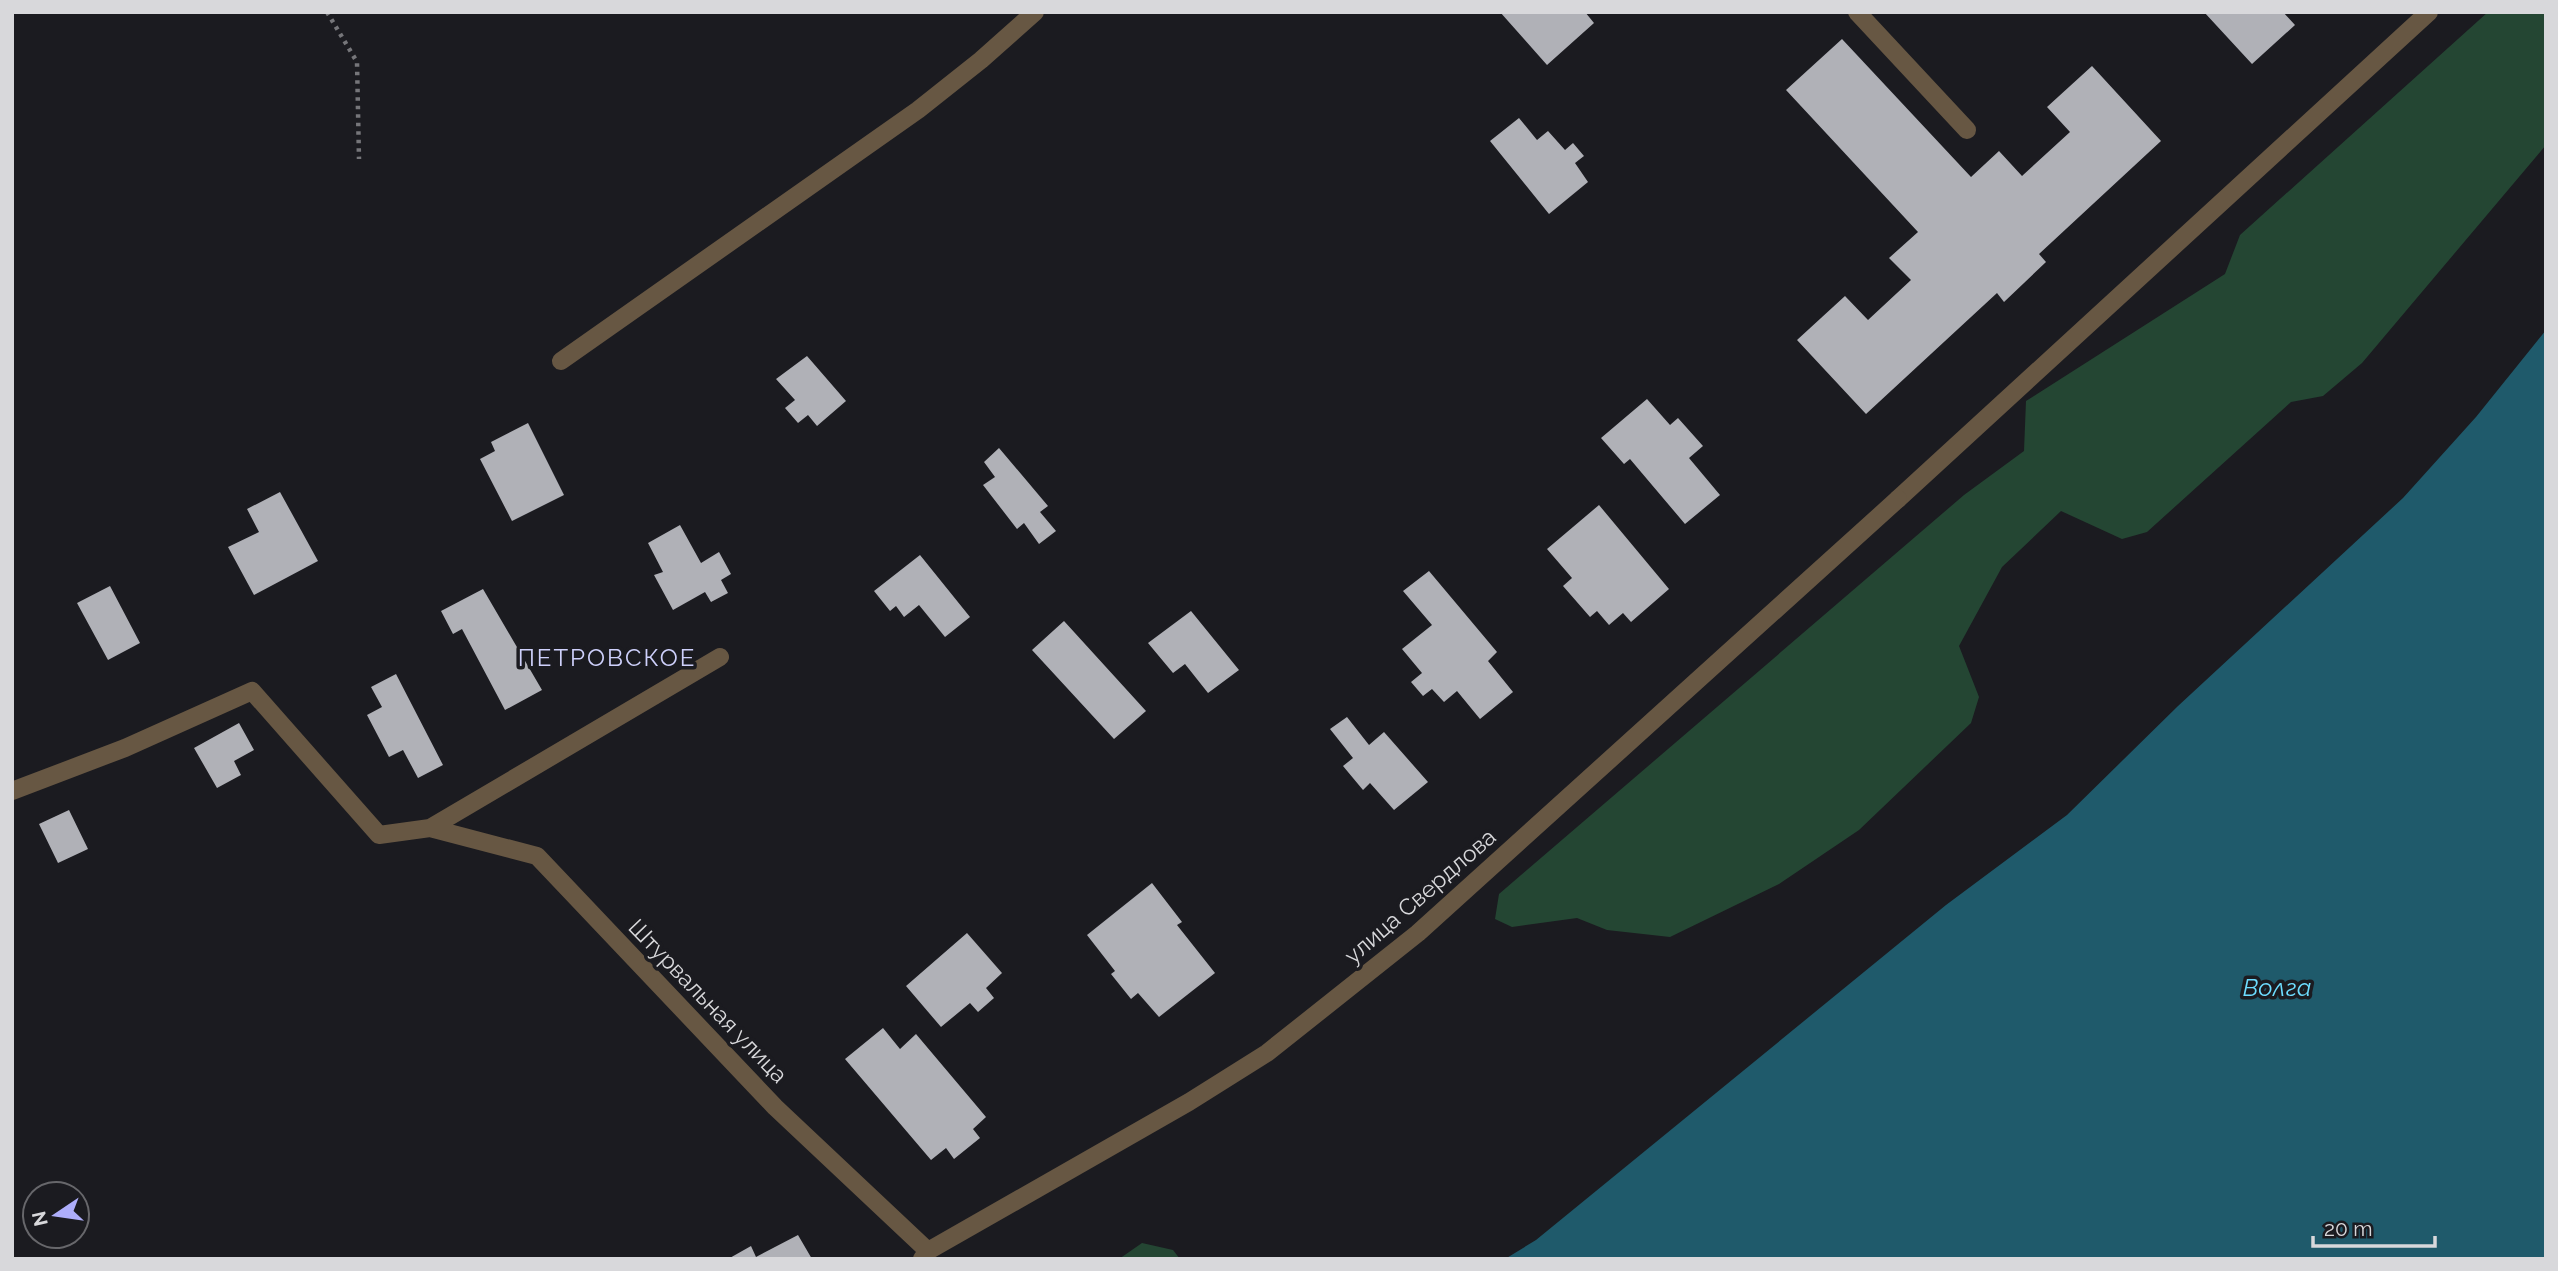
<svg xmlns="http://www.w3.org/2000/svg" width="2558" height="1271" viewBox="0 0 2558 1271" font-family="Raleway,sans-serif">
<rect width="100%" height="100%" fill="#1b1b20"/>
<!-- green -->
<path fill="#244633" d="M2488 12H2546V145L2362 363 2323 396 2291 402 2147 532 2122 539 2061 511 2002 567 1959 646 1979 697 1971 723 1859 830 1779 884 1670 937 1607 930 1577 918 1512 927 1495 919 1499 894 1964 495 2024 451 2026 401 2225 274 2240 235Z
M1142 1243 1173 1250 1180 1259H1119Z"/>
<!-- water -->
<path fill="#1f5a6b" d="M2546 330V1259H1505L1536 1240 1946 905 2067 815 2178 706 2403 498 2476 417Z"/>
<!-- building -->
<path fill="#b0b1b7" d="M1500 12H1585L1594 23 1547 65Z
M2204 12H2283L2295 25 2252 64Z
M1842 39 1971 177 1999 151 2022 176 2070 132 2047 107 2092 66 2161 141 2039 254 2046 262 2004 302 1997 293 1866 414 1797 340 1845 296 1868 320 1911 280 1889 258 1918 232 1786 90Z
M1519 118 1537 140 1548 131 1565 150 1573 143 1584 156 1575 163 1588 182 1549 214 1490 141Z
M807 356 846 401 817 426 808 415 798 423 785 408 795 400 776 379Z
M1647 399 1670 425 1678 418 1703 446 1689 458 1720 495 1685 524 1630 459 1624 464 1601 438Z
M528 423 564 495 512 521 480 459 495 451 491 442Z
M999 448 1048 506 1040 512 1056 531 1039 544 1024 523 1017 529 983 485 995 477 984 462Z
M280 492 318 561 254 595 228 547 259 532 247 509Z
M1599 505 1669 589 1631 622 1623 613 1609 625 1597 611 1590 617 1563 586 1572 578 1547 549Z
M680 525 701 563 719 552 731 574 721 580 728 593 711 602 705 592 673 610 654 575 663 572 648 543Z
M920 555 970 617 945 637 919 605 904 617 896 606 890 611 874 591Z
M1429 571 1497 652 1488 661 1513 692 1480 719 1457 691 1444 702 1432 689 1423 696 1411 682 1422 673 1402 649 1432 625 1403 591Z
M110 586 140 643 108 660 77 603Z
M483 589 542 690 505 710 462 629 453 634 441 611Z
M1191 611 1239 670 1208 693 1185 664 1173 673 1148 643Z
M1064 621 1146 711 1114 739 1032 650Z
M396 674 443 765 418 778 403 750 389 757 367 715 382 707 371 687Z
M1347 717 1369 745 1384 732 1428 782 1394 810 1370 783 1363 790 1343 766 1353 758 1330 729Z
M239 723 254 750 234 761 241 775 217 788 194 748Z
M69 810 88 849 58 863 39 824Z
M1152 883 1182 922 1177 925 1215 973 1159 1017 1138 993 1131 999 1111 974 1115 971 1087 935Z
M967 933 1002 973 986 988 994 998 978 1012 970 1003 941 1027 906 986Z
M883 1028 900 1049 916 1034 986 1117 973 1129 980 1138 954 1159 946 1148 931 1160 845 1059Z
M798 1235 812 1259H728L751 1246 756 1257Z"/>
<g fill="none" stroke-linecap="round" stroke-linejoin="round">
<!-- path -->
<path stroke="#76767a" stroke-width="4.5" stroke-dasharray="3.5 5" stroke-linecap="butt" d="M327 12 357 62 359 159"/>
<!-- lane -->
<path stroke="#675743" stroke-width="18" d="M1857 12 1967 130
M561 361 918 110 981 60 1035 12
M1898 499 2429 12"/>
<!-- street -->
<path stroke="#675743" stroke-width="18" d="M12 791 125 748 252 691 379 835 430 828 720 657
M430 828 537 856 775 1107 928 1251
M922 1259 928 1251 1189 1102 1267 1053 1418 933 1898 499"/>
</g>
<g text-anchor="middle" stroke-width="7" stroke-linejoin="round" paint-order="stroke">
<!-- street labels -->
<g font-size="23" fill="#d8d8db" stroke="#1b1b20">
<text transform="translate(1420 896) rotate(-41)" y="8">улица Свердлова</text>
<text transform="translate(708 1001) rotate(46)" y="8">Штурвальная улица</text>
</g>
<!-- neighbourhood labels -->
<g font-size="24" letter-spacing="2" fill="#ced0fb" stroke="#1b1b20">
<text x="607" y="666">ПЕТРОВСКОЕ</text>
</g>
<!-- water labels -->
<g font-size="24" font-style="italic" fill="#6dddff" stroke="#1b1b20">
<text x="2277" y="996">Волга</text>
</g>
</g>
<!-- border -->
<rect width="2558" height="1271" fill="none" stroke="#d8d8db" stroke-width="28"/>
<!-- north arrow -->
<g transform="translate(56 1215) rotate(257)"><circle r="33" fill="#1b1b20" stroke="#67676b" stroke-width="2"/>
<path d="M0-5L12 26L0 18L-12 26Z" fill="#aeaefb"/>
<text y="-10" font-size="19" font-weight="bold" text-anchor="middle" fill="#d8d8db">N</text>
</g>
<!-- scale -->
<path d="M2313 1236v10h122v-10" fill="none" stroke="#d8d8db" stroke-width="3.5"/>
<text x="2324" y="1236" font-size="21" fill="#d8d8db" stroke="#1b1b20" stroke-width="5" paint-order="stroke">20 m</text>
</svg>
